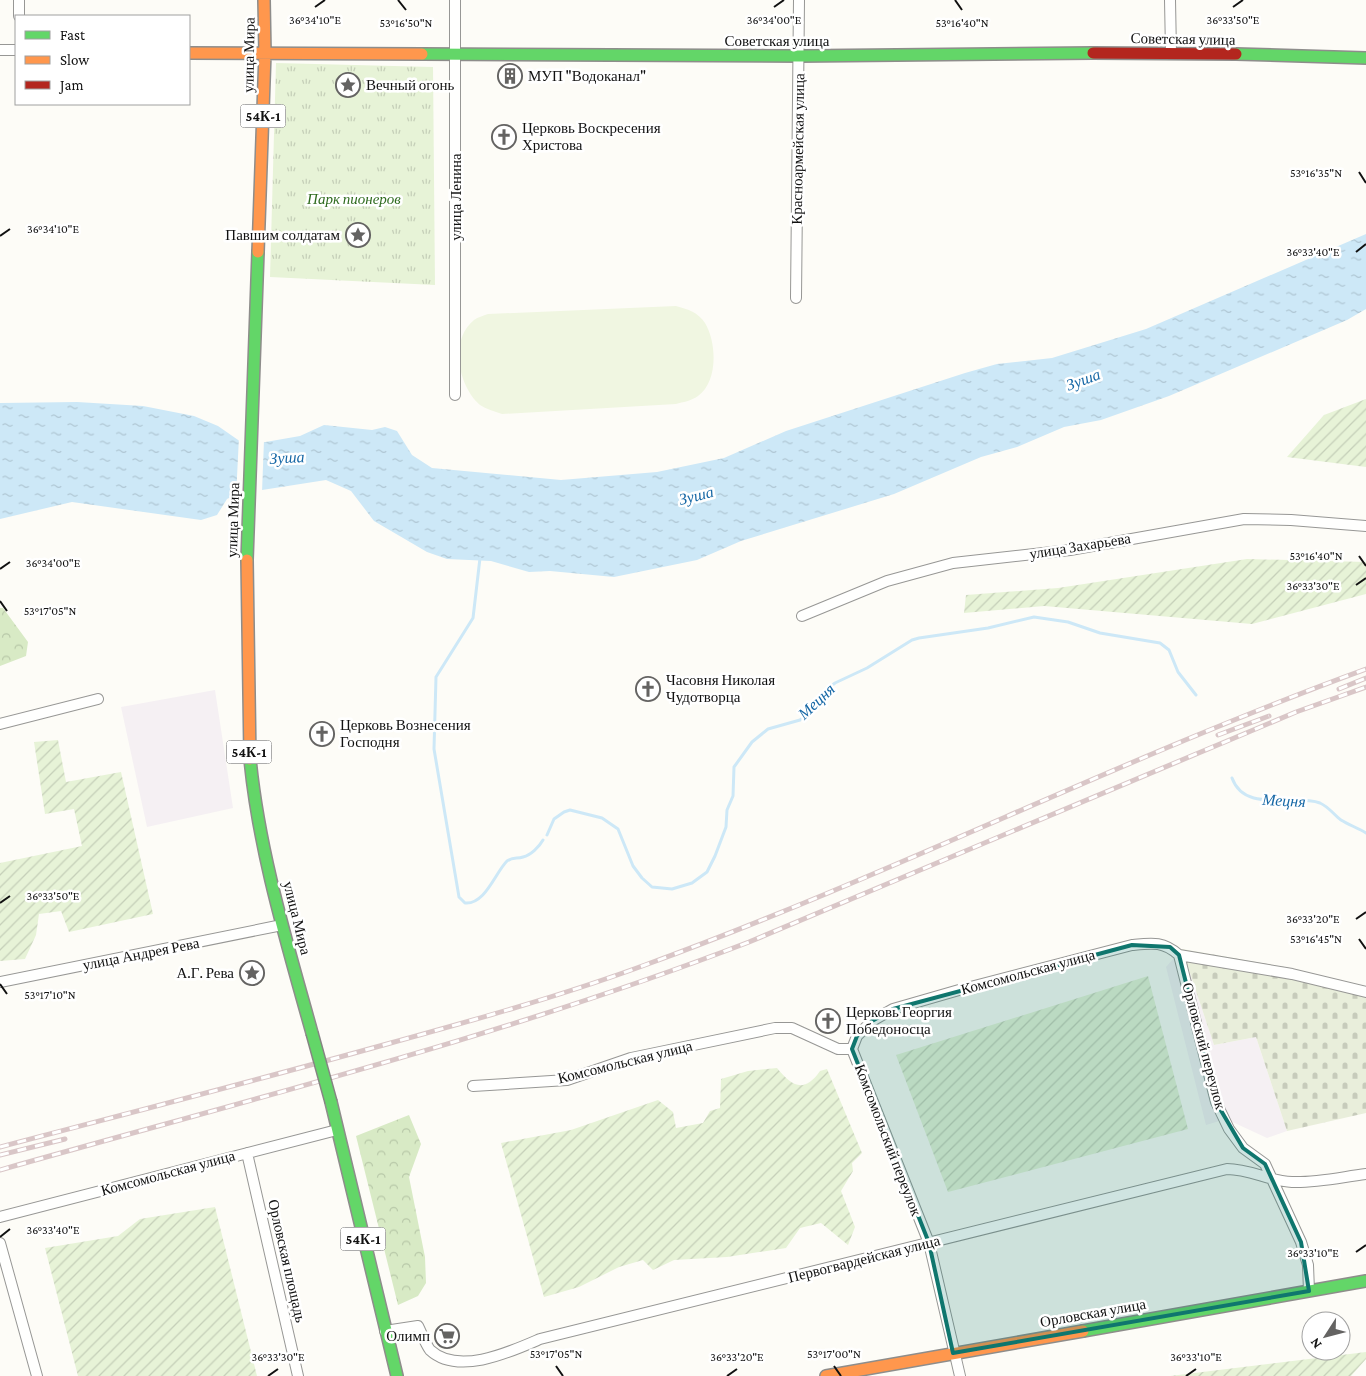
<svg xmlns="http://www.w3.org/2000/svg" width="1366" height="1376" viewBox="0 0 1366 1376" font-family="'Crimson Pro',serif">
<defs>
<pattern id="forest-crowns" width="20" height="18" patternUnits="userSpaceOnUse" patternTransform="scale(1.25)"><rect width="20" height="18" fill="#d8eac5"/><path d="M2 6a3 3 0 1 1 6 0M12 15a3 3 0 1 1 6 0" fill="none" stroke="#b8c8a8"/></pattern>
<pattern id="cemetery-stones" width="16" height="16" patternUnits="userSpaceOnUse" patternTransform="scale(1.25)"><rect width="16" height="16" fill="#e9eedb"/><path d="M2 7V4a2 2 0 0 1 4 0v3zM10 15v-3a2 2 0 0 1 4 0v3z" fill="#c7cbbb"/></pattern>
<pattern id="park-tufts" width="24" height="20" patternUnits="userSpaceOnUse" patternTransform="scale(1.25)"><rect width="24" height="20" fill="#e7f3d7"/><path d="M3 7l-1-3M5 7V3M7 7l1-3M15 17l-1-3M17 17v-4M19 17l1-3" fill="none" stroke="#c5cfb8"/></pattern>
<pattern id="garden-furrows" width="10" height="10" patternUnits="userSpaceOnUse" patternTransform="scale(1.25)"><rect width="10" height="10" fill="#e7f3d7"/><path d="M-1 1l2-2M0 10L10 0M9 11l2-2" fill="none" stroke="#c5cfb8"/></pattern>
<pattern id="water-ripples" width="26" height="14" patternUnits="userSpaceOnUse" patternTransform="scale(1.25)"><rect width="26" height="14" fill="#cde8f7"/><path d="M2 4q2-2 4 0t4 0M15 11q2-2 4 0t4 0" fill="none" stroke="#afc6d3"/></pattern>
</defs>
<rect width="100%" height="100%" fill="#fdfcf7"/>
<!-- industrial -->
<path fill="#f5f0f3" d="M215 690 233 808 147 827 121 707Z
M1182 949 1214 1045 1256 1037 1287 1131 1267 1138 1226 1119 1206 1125 1166 967Z"/>
<!-- forest -->
<path fill="url(#forest-crowns)" d="M0 608H3L28 642 26 656 0 666Z
M409 1115 421 1144 409 1177 425 1257 426 1283 418 1296 398 1305 356 1136Z"/>
<!-- cemetery -->
<path fill="url(#cemetery-stones)" d="M1182 949 1290 968 1366 988V1113L1287 1131 1256 1037 1214 1045Z"/>
<!-- park -->
<path fill="url(#park-tufts)" d="M276 63 433 67 435 285 270 277Z"/>
<!-- garden -->
<path fill="url(#garden-furrows)" d="M1366 399V467L1287 457 1324 415Z
M1247 559 1366 562V594L1252 624 1044 606 964 613 966 595 1058 588Z
M58 740 66 782 121 772 153 914 69 932 61 911 39 914 36 935 25 959 0 961V863L82 846 74 809 45 814 34 742Z
M1148 976 1188 1129 948 1192 896 1055Z
M777 1068C792 1086 804 1094 820 1071L827 1069 862 1153 852 1163 853 1171 841 1191 855 1227 848 1245 821 1223 800 1228 786 1248 727 1257 674 1260 653 1270 643 1260 619 1267 579 1287 544 1297 501 1143 571 1130 658 1100 673 1112 676 1128 703 1123 710 1111 720 1108 721 1079 748 1071Z
M215 1207 257 1376H78L45 1248 118 1236 140 1219Z
M1366 1352V1359L1351 1376H1170Z"/>
<!-- pitch -->
<path fill="#f0f6e1" d="M676 306C687 309 698 312 705 323 717 343 718 382 698 396 691 401 683 402 676 404L502 414C494 411 486 409 480 405 458 386 449 340 474 320 478 317 483 316 488 314Z"/>
<!-- water -->
<path fill="url(#water-ripples)" d="M1366 234V309L1347 320 1169 396 1101 420 1064 427 1017 447 981 457 894 494 741 541 697 560 614 577 550 571 529 572 491 561 447 559 427 552 374 521 351 491 326 480 237 494 227 499 217 515 201 520 72 502 0 519V403L77 402 143 406 194 416 218 426 241 442 254 444 300 436 324 425 372 430 385 427 397 431 412 455 432 468 561 480 657 472 724 458 786 431 965 373 997 364 1052 358 1146 329Z"/>
<!-- pier -->
<path fill="#fdfcf7" d="M239 437 254 441 264 440 262 492 236 497Z"/>
<g fill="none" stroke-linecap="round" stroke-linejoin="round">
<!-- stream -->
<path stroke="#cde8f7" stroke-width="3" d="M480 558 473 618 436 677 434 749 459 897 465 903C485 905 495 873 507 861 513 857 517 859 523 857 531 855 539 847 543 840
M1232 778C1245 814 1293 793 1320 803 1329 807 1334 815 1341 820 1349 825 1358 828 1366 833
M547 835 554 819 564 812 570 810 602 818 618 829 633 866 642 878 652 887 672 889 692 883 707 872 715 856 726 827 727 810 733 796 734 767 752 742 768 729 800 720 810 712 821 694 835 683 867 668 912 640 919 638 988 628 1034 617 1068 622 1100 633 1160 643 1169 650 1178 672 1196 695"/>
<defs>
<path id="street" d="M19 0V16
M1170 0 1171 52
M0 50H16
M796 298 799 0
M455 395V0
M802 616 887 581 953 563 1070 550 1244 519 1291 520 1366 526
M0 724 98 699
M1179 955 1216 1102 1229 1129 1243 1148 1265 1164 1301 1242 1308 1265 1309 1291
M0 982 282 925
M852 1049 857 1036 872 1021 893 1009 959 990 1132 945C1152 943 1163 941 1179 955L1292 974 1366 992
M852 1049 929 1243 960 1376
M473 1086 567 1080 631 1058 775 1028H792L838 1049H852
M247 1153 298 1376
M0 1217 337 1130
M0 1243 37 1376
M385 1331 418 1326C422 1334 425 1343 430 1350 458 1376 510 1352 540 1339L1227 1169C1250 1169 1269 1181 1292 1182 1316 1183 1342 1177 1366 1174"/>
<path id="fast" d="M422 54 800 56 1093 53
M1236 54 1366 58
M247 560 258 252
M250 759C259 852 287 943 312 1033
M331 1102 397 1376
M1083 1331 1366 1281"/>
<path id="slow" d="M189 53 422 54
M258 252 265 53 264 0
M247 560 250 759
M826 1376 1083 1331"/>
<path id="jam" d="M1093 53 1236 54"/>
</defs>
<!-- street casing -->
<use href="#street" stroke="#979795" stroke-width="12"/>
<!-- fast casing -->
<use href="#fast" stroke="#8e8d8b" stroke-width="14"/>
<!-- slow casing -->
<use href="#slow" stroke="#8e8d8b" stroke-width="14"/>
<!-- jam casing -->
<use href="#jam" stroke="#8e8d8b" stroke-width="14"/>
<!-- street -->
<use href="#street" stroke="#fffffe" stroke-width="10"/>
<!-- fast -->
<use href="#fast" stroke="#63d668" stroke-width="11"/>
<!-- slow -->
<use href="#slow" stroke="#ff974d" stroke-width="11"/>
<!-- jam -->
<use href="#jam" stroke="#b3261e" stroke-width="11"/>
<defs>
<path id="rail" d="M1339 689 1366 678
M1218 735 1269 716
M0 1147C129 1113 258 1080 387 1044 474 1020 561 996 645 965 889 876 1122 758 1366 669
M0 1155 65 1139
M0 1170C251 1099 505 1036 749 942L1296 712 1366 687"/>
</defs>
<!-- rail casing -->
<use href="#rail" stroke="#d9c6c7" stroke-width="5"/>
<!-- rail -->
<use href="#rail" stroke="#fff" stroke-width="3" stroke-dasharray="9" stroke-linecap="butt"/>
<defs>
<path id="fast-bridge" d="M312 1033 331 1102"/>
</defs>
<!-- fast-bridge casing -->
<use href="#fast-bridge" stroke="#858482" stroke-width="14" stroke-linecap="butt"/>
<!-- fast-bridge -->
<use href="#fast-bridge" stroke="#63d668" stroke-width="11"/>
</g>
<!-- marked area -->
<path fill="#0f766e" fill-opacity="0.2" stroke="#0f766e" stroke-width="4" stroke-linejoin="round" d="M1132 945 1170 947 1179 955 1216 1102 1243 1148 1265 1164 1301 1242 1309 1291 953 1353 929 1243 852 1049 857 1036 872 1021 893 1009Z"/>
<!-- ticks -->
<path fill="none" stroke="#111" stroke-width="2" d="M398 0 406 10M955 0 962 10M315 7 325 0M774 7 784 0M1233 7 1243 0M1359 172 1366 183M0 236 10 229M1356 252 1366 244M1359 556 1366 566M0 569 10 562M1356 585 1366 578M0 601 7 611M0 903 10 896M1356 919 1366 912M1359 939 1366 949M0 984 7 994M0 1237 10 1229M1356 1252 1366 1245M556 1366 563 1376M834 1366 841 1376M268 1376 278 1369M727 1376 737 1369M1186 1376 1196 1369"/>
<!-- icons -->
<defs>
<symbol id="building-ring" viewBox="-11 -11 22 22"><circle r="9.5" fill="#fff" stroke="#646362" stroke-width="1.5"/><path d="M-4-6H4V6H1V3H-1V6H-4ZM-2.5-4.3h1.7v1.8h-1.7ZM.8-4.3h1.7v1.8H.8ZM-2.5-1h1.7V.8h-1.7ZM.8-1h1.7V.8H.8Z" fill="#646362"/></symbol>
<symbol id="sight-ring" viewBox="-11 -11 22 22"><circle r="9.5" fill="#fff" stroke="#646362" stroke-width="1.5"/><path d="M0-6L1.8-2.2L6-1.7L2.9 1.2L3.7 5.4L0 3.3L-3.7 5.4L-2.9 1.2L-6-1.7L-1.8-2.2Z" fill="#646362"/></symbol>
<symbol id="church-ring" viewBox="-11 -11 22 22"><circle r="9.5" fill="#fff" stroke="#646362" stroke-width="1.5"/><path d="M-1.2-6h2.4v3.5h3.3v2.4h-3.3V6h-2.4V-.1h-3.3v-2.4h3.3Z" fill="#646362"/></symbol>
<symbol id="supermarket-ring" viewBox="-11 -11 22 22"><circle r="9.5" fill="#fff" stroke="#646362" stroke-width="1.5"/><path d="M-6-5.5h2.5l.6 2H6L4.5 2H-2.5L-4.4-4H-6ZM-1.5 3.2a1.3 1.3 0 1 0 .1 0ZM3 3.2a1.3 1.3 0 1 0 .1 0Z" fill="#646362"/></symbol>
</defs>
<g fill-rule="evenodd">
<use href="#building-ring" x="496" y="62" width="28" height="28"/>
<use href="#sight-ring" x="334" y="71" width="28" height="28"/>
<use href="#church-ring" x="490" y="123" width="28" height="28"/>
<use href="#sight-ring" x="344" y="221" width="28" height="28"/>
<use href="#church-ring" x="634" y="675" width="28" height="28"/>
<use href="#church-ring" x="308" y="720" width="28" height="28"/>
<use href="#sight-ring" x="238" y="959" width="28" height="28"/>
<use href="#church-ring" x="814" y="1007" width="28" height="28"/>
<use href="#supermarket-ring" x="433" y="1322" width="28" height="28"/>
</g>
<g text-anchor="middle" stroke-width="5" stroke-linejoin="round" paint-order="stroke">
<!-- shield labels -->
<g fill="#fff" stroke="#585858" stroke-width="1">
<rect x="240.5" y="104.5" width="45" height="23" rx="4"/>
<rect x="226.5" y="740.5" width="45" height="23" rx="4"/>
<rect x="340.5" y="1227.5" width="45" height="23" rx="4"/>
</g>
<g font-size="14" font-weight="bold" fill="#111">
<text x="263" y="121">54К-1</text>
<text x="249" y="757">54К-1</text>
<text x="363" y="1244">54К-1</text>
</g>
<!-- street labels -->
<g font-size="15" fill="#111" stroke="#fff">
<text transform="translate(1183 39) rotate(1)" y="5">Советская улица</text>
<text x="777" y="46">Советская улица</text>
<text transform="translate(249 55) rotate(-89)" y="5">улица Мира</text>
<text transform="translate(798 149) rotate(-89)" y="5">Красноармейская улица</text>
<text transform="translate(456 197) rotate(-90)" y="5">улица Ленина</text>
<text transform="translate(233 520) rotate(-88)" y="5">улица Мира</text>
<text transform="translate(1080 546) rotate(-9)" y="5">улица Захарьева</text>
<text transform="translate(297 918) rotate(76)" y="5">улица Мира</text>
<text transform="translate(141 954) rotate(-11)" y="5">улица Андрея Рева</text>
<text transform="translate(1028 972) rotate(-15)" y="5">Комсомольская улица</text>
<text transform="translate(1204 1046) rotate(75)" y="5">Орловский переулок</text>
<text transform="translate(625 1062) rotate(-14)" y="5">Комсомольская улица</text>
<text transform="translate(888 1140) rotate(69)" y="5">Комсомольский переулок</text>
<text transform="translate(168 1173) rotate(-15)" y="5">Комсомольская улица</text>
<text transform="translate(864 1259) rotate(-14)" y="5">Первогвардейская улица</text>
<text transform="translate(287 1261) rotate(77)" y="5">Орловская площадь</text>
<text transform="translate(1093 1313) rotate(-10)" y="5">Орловская улица</text>
</g>
<!-- poi labels -->
<g font-size="15" fill="#111" stroke="#fff" text-anchor="start">
<text x="528" y="81">МУП "Водоканал"</text>
<text x="366" y="90">Вечный огонь</text>
<text x="522" y="133">Церковь Воскресения<tspan x="522" dy="17">Христова</tspan></text>
<text x="340" y="240" text-anchor="end">Павшим солдатам</text>
<text x="666" y="685">Часовня Николая<tspan x="666" dy="17">Чудотворца</tspan></text>
<text x="340" y="730">Церковь Вознесения<tspan x="340" dy="17">Господня</tspan></text>
<text x="234" y="978" text-anchor="end">А.Г. Рева</text>
<text x="846" y="1017">Церковь Георгия<tspan x="846" dy="17">Победоносца</tspan></text>
<text x="430" y="1341" text-anchor="end">Олимп</text>
</g>
<!-- park labels -->
<g font-size="15" font-style="italic" fill="#2f6b1f" stroke="#fff">
<text x="354" y="204">Парк пионеров</text>
</g>
<!-- water labels -->
<g font-size="16" font-style="italic" fill="#1768a6" stroke="#fff">
<text transform="translate(1083 379) rotate(-20)" y="6">Зуша</text>
<text transform="translate(287 457) rotate(-3)" y="6">Зуша</text>
<text transform="translate(696 495) rotate(-14)" y="6">Зуша</text>
<text transform="translate(816 701) rotate(-43)" y="6">Мецня</text>
<text transform="translate(1284 800) rotate(3)" y="6">Мецня</text>
</g>
</g>
<g font-size="12" text-anchor="middle" fill="#111" stroke="#fff" stroke-width="5" stroke-linejoin="round" paint-order="stroke">
<text x="315" y="24">36°34'10"E</text>
<text x="774" y="24">36°34'00"E</text>
<text x="1233" y="24">36°33'50"E</text>
<text x="406" y="27">53°16'50"N</text>
<text x="962" y="27">53°16'40"N</text>
<text x="1316" y="177">53°16'35"N</text>
<text x="53" y="233">36°34'10"E</text>
<text x="1313" y="256">36°33'40"E</text>
<text x="1316" y="560">53°16'40"N</text>
<text x="53" y="567">36°34'00"E</text>
<text x="1313" y="590">36°33'30"E</text>
<text x="50" y="615">53°17'05"N</text>
<text x="53" y="900">36°33'50"E</text>
<text x="1313" y="923">36°33'20"E</text>
<text x="1316" y="943">53°16'45"N</text>
<text x="50" y="999">53°17'10"N</text>
<text x="53" y="1234">36°33'40"E</text>
<text x="1313" y="1257">36°33'10"E</text>
<text x="556" y="1358">53°17'05"N</text>
<text x="834" y="1358">53°17'00"N</text>
<text x="278" y="1361">36°33'30"E</text>
<text x="737" y="1361">36°33'20"E</text>
<text x="1196" y="1361">36°33'10"E</text>
</g>
<!-- legend -->
<rect x="15" y="15" width="175" height="90" fill="#ffffff" stroke="#a0a0a0"/>
<rect x="25" y="31" width="25" height="8" fill="#63d668" stroke="#a0a0a0"/>
<text x="60" y="40" font-size="15" fill="#111111">Fast</text>
<rect x="25" y="56" width="25" height="8" fill="#ff974d" stroke="#a0a0a0"/>
<text x="60" y="65" font-size="15" fill="#111111">Slow</text>
<rect x="25" y="81" width="25" height="8" fill="#b3261e" stroke="#a0a0a0"/>
<text x="60" y="90" font-size="15" fill="#111111">Jam</text>
<!-- north arrow -->
<g transform="translate(1326 1336) rotate(234)"><circle r="24" fill="#ffffff" stroke="#a0a0a0"/>
<path d="M0-4L9 19L0 12L-9 19Z" fill="#646362"/>
<text y="-8" font-size="14" font-weight="bold" text-anchor="middle" fill="#111111">N</text>
</g>
</svg>
